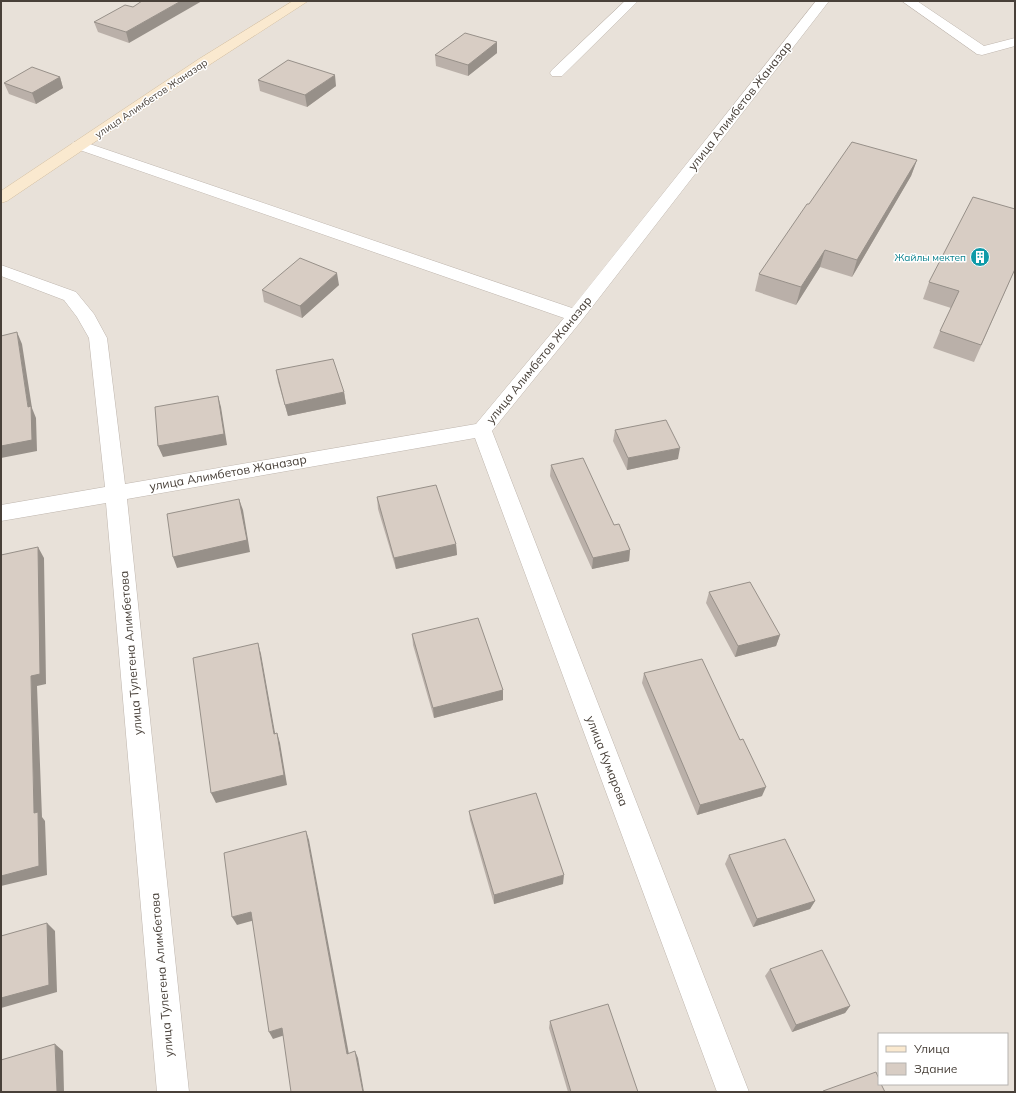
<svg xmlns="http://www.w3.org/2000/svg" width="1016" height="1093" viewBox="0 0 1016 1093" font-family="Mulish,sans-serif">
<rect width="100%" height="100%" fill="#f4f0eb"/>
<!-- residential -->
<path fill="#e8e1d9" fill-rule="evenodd" d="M1 1H1015V1092H1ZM879 1034H1007V1084H879Z"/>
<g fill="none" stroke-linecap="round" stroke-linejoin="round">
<defs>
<path id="street" d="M625 1H638L562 76H552L550 73 552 70Z
M816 1H829L582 320 492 431 749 1092H717L475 438 127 499 189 1092H157L106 503 1 521V505L105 487 89 338 77 317 64 300 1 276V265L76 292 94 314 107 338 125 484 476 424 564 318 74 148 71 145 74 142H84L572 308Z
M902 1H917L984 46 1015 38V46L982 55 977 54Z"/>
<path id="secondary" d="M293 1H308L209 65 7 201 1 203V191L199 59Z"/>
</defs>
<!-- street casing -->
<use href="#street" stroke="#bfb6ae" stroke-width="1"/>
<!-- secondary casing -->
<use href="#secondary" stroke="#d3bea0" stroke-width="1"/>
<!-- street -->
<use href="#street" fill="#fff" fill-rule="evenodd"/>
<!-- secondary -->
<use href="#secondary" fill="#fae9cf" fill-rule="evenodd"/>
</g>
<!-- wall -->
<path fill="#bab0a9" d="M133 7 129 43 98 32 94 22Z
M497 42V53L468 76 436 66 435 55Z
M60 77 63 88 36 104 9 94 4 83Z
M258 80 336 86 307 107 260 91Z
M917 160 911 176 852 277 820 267 796 305 755 291 759 274 809 204Z
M1015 269 974 362 933 348 940 331 951 308 923 299 929 282Z
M339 285 302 318 264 302 262 290Z
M276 370 344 392 346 404 288 416 278 382Z
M615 430 678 459 627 470 613 441Z
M551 465 614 525 630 550 629 561 592 569 550 476Z
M377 497 456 544 457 555 396 569 378 509Z
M709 592 780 635 776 646 735 657 706 603Z
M412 634 503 690V700L434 718 413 645Z
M644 673 740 740 762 796 697 815 642 683Z
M469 811 563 884 494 904 470 820Z
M729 855 815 901 810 909 753 927 725 864Z
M770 969 850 1006 845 1013 792 1032 765 976Z
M550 1021 638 1092H568L549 1028Z"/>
<!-- shaded-wall -->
<path fill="#979089" d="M181 1H202L129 43 126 32Z
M497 42V53L468 76V65Z
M335 75 336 86 307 107 305 95Z
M60 77 63 88 36 104 32 93Z
M917 160 911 176 852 277 857 260Z
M825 250 820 267 796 305 801 287Z
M337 273 339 285 302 318 300 306Z
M17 332 22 344 32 408 36 418 37 451 1 458V446L28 407Z
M344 392 346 404 288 416 285 405Z
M218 396 221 407 227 445 163 457 158 446Z
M680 448 678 459 627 470 628 458Z
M239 499 243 510 250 552 177 568 173 557Z
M456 544 457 555 396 569 394 558Z
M38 547 44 558 46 684 37 686 42 817 45 821 47 875 1 886V876L34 813 31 676Z
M630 550 629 561 592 569 593 558Z
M780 635 776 646 735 657 738 646Z
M258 643 261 654 277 744 274 734Z
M503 690V700L434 718 433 708Z
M277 733 280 743 287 785 216 803 211 793Z
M766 787 762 796 697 815 700 805Z
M306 831 309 840 350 1060 347 1054Z
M564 875 563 884 494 904V895Z
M815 901 810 909 753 927 757 919Z
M251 912 255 920 237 925 232 917Z
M47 923 55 931 57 992 1 1008V998Z
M850 1006 845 1013 792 1032 796 1025Z
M282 1028 285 1035 273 1039 269 1032Z
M55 1044 63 1051 64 1092H57Z
M355 1051 358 1058 364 1092H363Z"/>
<!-- building -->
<path fill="#d8cdc4" stroke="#979089" d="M142 1H181L126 32 94 22 125 5 133 7Z
M465 33 497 42 468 65 435 55Z
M288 60 335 75 305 95 258 80Z
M32 67 60 77 32 93 4 83Z
M852 142 917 160 857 260 825 250 801 287 759 274 807 204H809Z
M973 197 1015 209V269L981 345 940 331 959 291 929 282Z
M300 258 337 273 300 306 262 290Z
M17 332 28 407 31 406 32 440 1 446V336Z
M333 359 344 392 285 405 276 370Z
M218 396 224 434 158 446 155 407Z
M666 420 680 448 628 458 615 430Z
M583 458 614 525 619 524 630 550 593 558 551 465Z
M436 485 456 544 394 558 377 497Z
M239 499 247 540 173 557 167 514Z
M38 547 40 674 31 676 34 813 38 812 39 866 1 876V555Z
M750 582 780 635 738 646 709 592Z
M478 618 503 690 433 708 412 634Z
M258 643 274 734 277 733 284 775 211 793 193 658Z
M702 659 740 740 743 739 766 787 700 805 644 673Z
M536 793 564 875 494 895 469 811Z
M306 831 347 1054 355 1051 363 1092H291L282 1028 269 1032 251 912 232 917 224 853Z
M785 839 815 901 757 919 729 855Z
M47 923 49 985 1 998V936Z
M822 950 850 1006 796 1025 770 969Z
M608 1004 638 1092H571L550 1021Z
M55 1044 57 1092H1V1060Z
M876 1072 879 1079V1084H881L885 1092H823V1091Z"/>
<!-- icons -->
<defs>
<symbol id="building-disc" viewBox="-11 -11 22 22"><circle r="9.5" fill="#0f9aa8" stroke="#fff"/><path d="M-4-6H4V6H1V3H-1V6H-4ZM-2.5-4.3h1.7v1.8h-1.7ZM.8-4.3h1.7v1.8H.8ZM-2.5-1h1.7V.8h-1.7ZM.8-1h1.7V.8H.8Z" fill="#fff"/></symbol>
</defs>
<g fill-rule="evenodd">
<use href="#building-disc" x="969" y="246" width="22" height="22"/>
</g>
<g text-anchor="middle" stroke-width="3" stroke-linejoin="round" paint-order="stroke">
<!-- far-street labels -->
<g font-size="10" fill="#484039" stroke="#fff">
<text transform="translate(151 98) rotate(-34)" y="4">улица Алимбетов Жаназар</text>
</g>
<!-- far-culture labels -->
<g font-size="10" fill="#0d838f" stroke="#fff" text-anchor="end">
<text x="966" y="261">Жайлы мектеп</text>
</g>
<!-- street labels -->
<g font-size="12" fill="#484039" stroke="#fff">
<text transform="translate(740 106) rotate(-52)" y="4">улица Алимбетов Жаназар</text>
<text transform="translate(539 360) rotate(-51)" y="4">улица Алимбетов Жаназар</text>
<text transform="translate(228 473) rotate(-10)" y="4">улица Алимбетов Жаназар</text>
<text transform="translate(131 653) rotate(-95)" y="4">улица Тулегена Алимбетова</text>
<text transform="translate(607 761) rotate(69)" y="4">улица Кумарова</text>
<text transform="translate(162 975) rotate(-95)" y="4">улица Тулегена Алимбетова</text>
</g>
</g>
<!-- border -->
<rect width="1016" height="1093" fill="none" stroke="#484039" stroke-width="4"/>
<!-- legend -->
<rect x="878" y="1033" width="130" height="52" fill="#ffffff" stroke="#b6b3b0"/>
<rect x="886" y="1046" width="20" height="6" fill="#fae9cf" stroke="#b6b3b0"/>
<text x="914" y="1053" font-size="12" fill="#484039">Улица</text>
<rect x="886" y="1063" width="20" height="12" fill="#d8cdc4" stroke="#b6b3b0"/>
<text x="914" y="1073" font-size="12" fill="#484039">Здание</text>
</svg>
